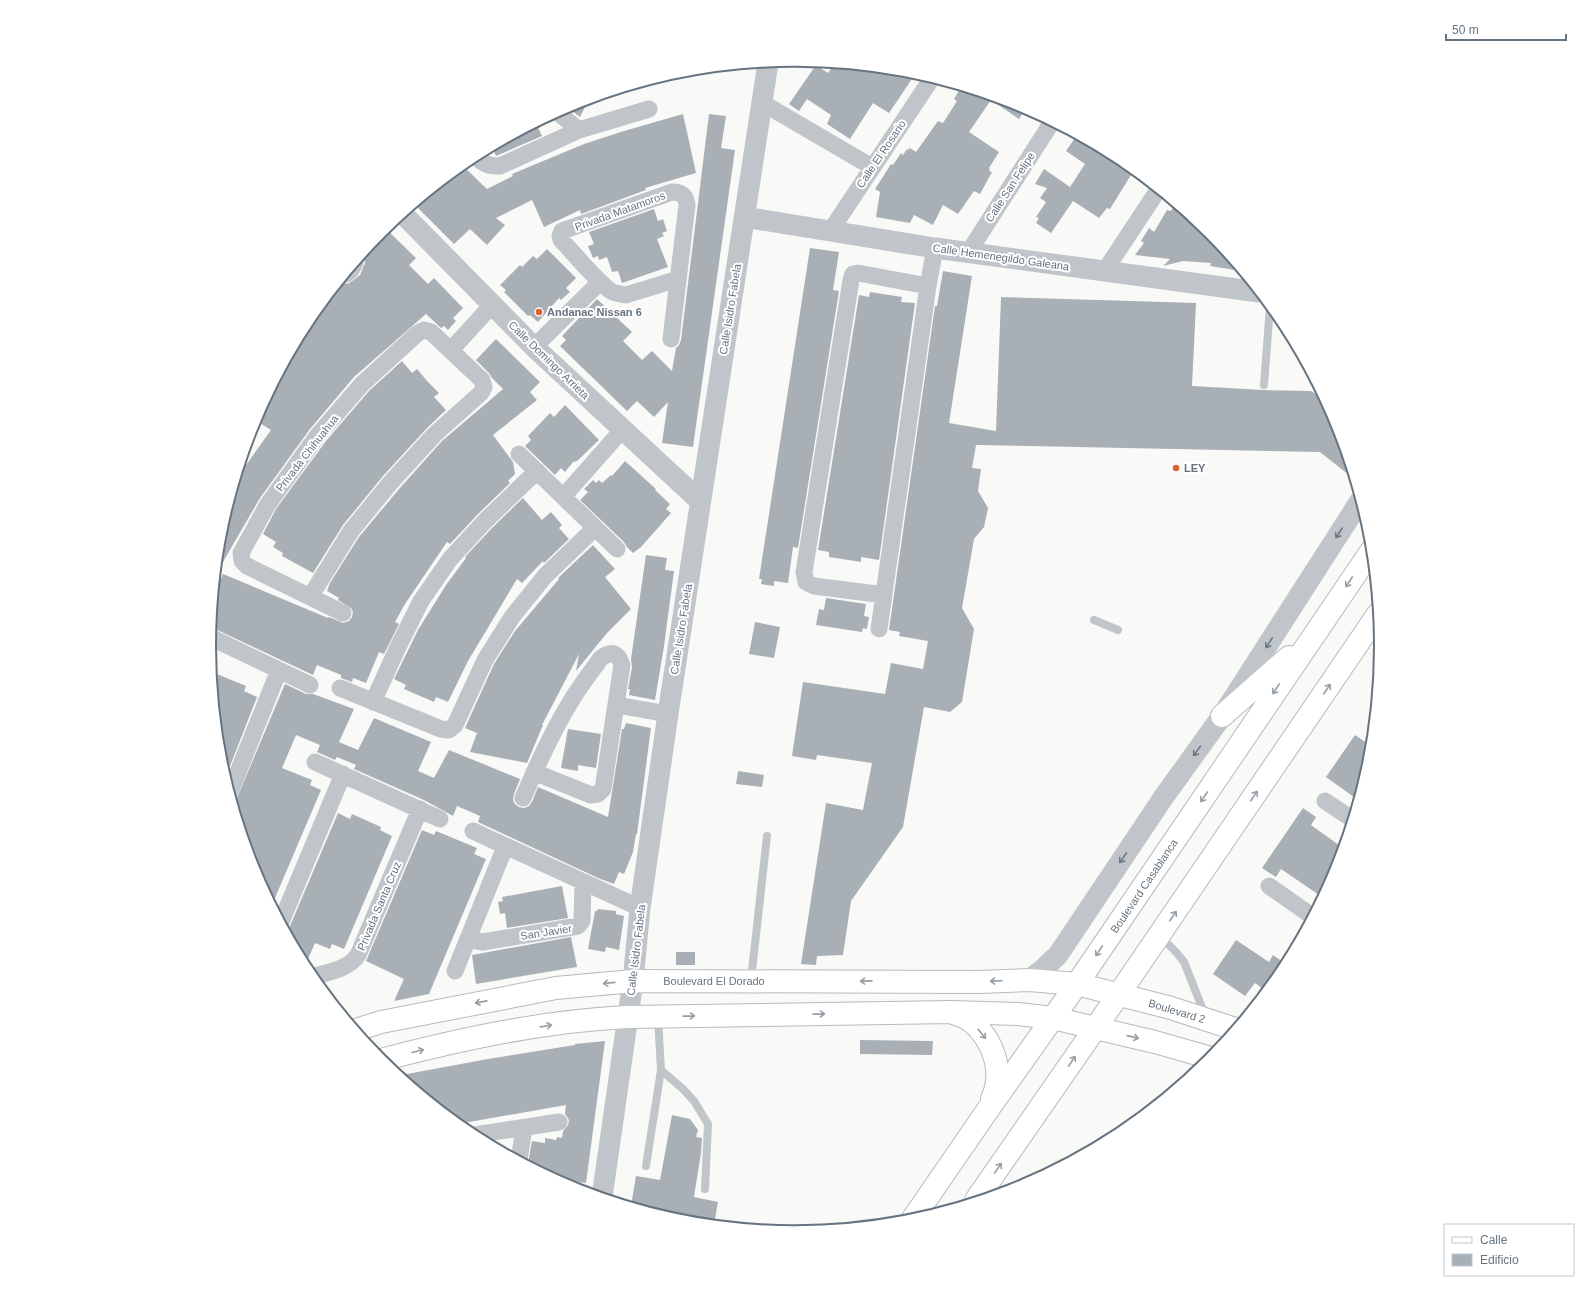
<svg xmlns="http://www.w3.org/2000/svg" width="1590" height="1292" viewBox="0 0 1590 1292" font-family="Arial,sans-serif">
<rect width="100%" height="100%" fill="#f9f9f7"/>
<!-- building -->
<path fill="#a8b0b6" d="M834 64 910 71 916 73 889 113 873 103 850 139 827 124 831 115 807 99 799 111 789 104 816 65 828 73Z
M961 87 1019 105 1026 108 1019 119 991 100 969 132 999 152 989 168 990 169 989 171 992 172 980 194 974 191 958 214 943 205 933 225 914 215 910 223 876 217 880 192 875 189 886 172 891 164 893 165 901 153 903 155 907 149 908 150 910 148 916 152 938 121 943 123 957 101 954 99Z
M589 99 580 117 567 107 571 105Z
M683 114 696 173 645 188 646 190 581 214 580 210 544 227 532 200 496 218 505 225 487 245 470 229 454 244 416 206 428 193 462 165 487 189 513 176 512 174 584 144 624 131Z
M709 114 726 116 721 148 735 150 693 447 662 443 668 402 654 417 637 401 627 411 560 346 566 340 562 336 597 299 632 332 623 341 642 360 652 351 672 371 676 348 679 345 681 340Z
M536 123 542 136 496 156 492 147Z
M1077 135 1121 159 1134 170 1110 209 1107 208 1099 218 1073 201 1051 233 1036 223 1039 218 1036 217 1046 202 1040 198 1047 188 1035 184 1044 169 1070 187 1085 164 1066 151Z
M1174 205 1183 210 1210 232 1241 271 1210 266 1211 263 1183 261 1163 266 1170 259 1135 255 1144 243 1141 241 1149 228 1154 232 1167 210 1171 211Z
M654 209 658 221 663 219 667 231 662 233 664 236 657 239 668 267 622 283 618 271 612 272 607 257 599 260 598 256 593 258 588 246 594 244 589 232Z
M385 228 416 258 409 265 428 284 434 278 463 308 453 318 456 321 448 330 444 326 441 328 426 314 354 377 310 429 260 498 216 574 220 531 236 479 271 430 255 420 308 320 315 312 338 290 335 287 340 281 348 284 360 275 365 263 364 258 361 255Z
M810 248 839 252 833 290 839 291 798 548 793 547 788 583 774 581V586L761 584 762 579H759Z
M547 249 576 278 566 288 570 292 561 300 559 298 538 322 530 315 528 316 504 292 506 290 500 285 520 265 522 267 533 256 537 259Z
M943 271 972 276 949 423 996 431 1001 297 1196 303 1192 386 1264 390 1311 391 1325 400 1336 422 1354 479 1320 452 976 445 972 468 981 469 978 491 988 508 984 527 974 539 962 608 974 629 962 702 950 712 924 707 903 827 851 901 843 955 817 956 816 965 801 964 826 803 863 810 872 763 817 755 816 760 792 756 803 682 885 694 891 663 923 669 928 641 899 636 900 632 889 630 935 306H937Z
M870 292 902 297 901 302 915 303 879 560 861 557V562L829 557V552L818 550 859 295 869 297Z
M496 339 540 382 530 392 537 400 493 435 513 462 515 474 508 481 510 483 479 513 450 544 447 542 405 604 395 622 399 624 384 654 379 652 366 683 353 678 352 682 341 678V675L317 665 313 675 211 627 215 586 217 587 223 574 328 618 329 617 343 623 349 621 352 617 353 612 351 608 338 600 339 598 327 591 330 583 359 537 399 489 442 441 503 389 492 378 489 373 476 360Z
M402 361 412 373 417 369 428 382 439 393 434 397 446 410 428 427 383 476 343 525 313 573 282 556 283 553 273 547 276 542 263 534 276 509 326 441 369 391Z
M565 405 599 440 577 461 573 462 565 472 561 468 555 475 525 446 531 440 528 436 550 413 554 417Z
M625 461 656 489 655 490 670 504 666 509 671 513 641 547 633 553 627 547 624 542 580 500 588 492 584 489 593 480 596 483 599 480 602 483 611 475 612 476Z
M523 498 542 520 551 512 562 525 559 528 569 539 544 563 543 561 522 583 517 579 468 661 448 702 436 697 434 702 404 689 406 685 394 679 418 630 446 585 466 558 465 557 493 527Z
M593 545 615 569 605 577 631 609 607 633 576 671 579 654 542 725H543L527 763 470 752 477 733 465 728 494 664 515 631 559 579 558 578Z
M646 555 667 558 665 570 674 571 664 646 655 700 629 695 630 689H628L632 667 631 659Z
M826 598 866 604 864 616 869 617 867 629 863 628 862 632 816 625 819 609 824 610Z
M755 622 780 627 774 658 749 654Z
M212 672 246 686 244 691 257 697 230 766 221 763 220 760Z
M285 684 306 694H313L354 709 339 742 358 750 374 718 431 742 418 771 434 778 449 750 520 779 514 794 513 800 515 804 519 807 524 808 529 806 532 802 538 787 608 817 622 729H624L626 723 651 728 637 834H636L633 852 624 874 619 872 614 884 598 878 478 822 480 816 457 806 453 816 424 800 354 769 356 765 337 757 335 760 317 752 320 745 296 735 282 768 312 780 310 785 321 790 272 905 254 870 234 805Z
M568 729 601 734 596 768 578 765V771L561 768Z
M1355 735 1371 746 1370 761 1358 800 1326 777Z
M738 771 764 775 762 787 736 784Z
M1303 808 1316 817 1311 825 1343 848 1336 870 1322 897 1281 869 1276 877 1262 868Z
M338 813 350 819 352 814 381 827 380 830 392 836 344 949 332 944 330 949 315 943 305 966 287 933Z
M422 830 434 835 436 831 477 848 474 854 486 859 429 994 394 1001 404 979 366 961Z
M562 886 568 918 507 928 505 913 500 914 498 902 503 901 502 897Z
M598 909 616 911V914L624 916 619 950 606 947 605 952 588 949 595 911H597Z
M571 937 577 967 476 984 472 955Z
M1236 940 1269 962 1273 955 1286 964 1282 972 1266 991 1255 983 1245 996 1213 974Z
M676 952H695V965H676Z
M860 1040 933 1041 932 1055 860 1054Z
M605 1041 586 1183 572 1181 571 1187 528 1164 532 1141 545 1143V1138L556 1140 557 1137 562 1138 563 1131 568 1125 569 1120 565 1114 566 1105 458 1124 407 1082V1074L488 1059 575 1045V1044Z
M672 1115 690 1119 698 1130 696 1137 702 1138 701 1153 694 1197 718 1202 714 1224 680 1221 631 1206 636 1176 660 1180Z"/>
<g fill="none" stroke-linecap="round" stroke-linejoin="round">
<defs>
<path id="secondary" d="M356 1030 381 1022 556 988 633 981 980 982 1029 980 1077 984 1171 1008 1235 1029
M381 1060C461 1039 544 1021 627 1017L951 1012 1018 1014 1053 1018 1155 1042 1211 1058"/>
<path id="primary" d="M1222 716 1289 657
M951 1012C957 1014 965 1017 971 1021 993 1040 1005 1071 992 1099
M976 1200 1119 994 1378 614
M912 1220 987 1111 1077 984 1372 550"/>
</defs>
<!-- secondary casing -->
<use href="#secondary" stroke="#b5babf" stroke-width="24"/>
<!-- primary casing -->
<use href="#primary" stroke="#b4b9bd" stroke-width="24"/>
<!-- service -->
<path stroke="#c0c5c9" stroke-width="8" d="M1264 385 1270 306
M1094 620 1118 630
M1160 936 1176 952 1184 962 1205 1015
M751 980 767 836
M661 1070 683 1089 694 1101 708 1124 705 1189
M646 1166 661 1070 658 1017"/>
<!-- minor -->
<path stroke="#c0c5c9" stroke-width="17" d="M761 102 872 167
M557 112 579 130
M475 156C483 164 488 166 500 166L579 130 649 109
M831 230 932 78
M968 253 1052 122
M1104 272 1158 190
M346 274 351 270 355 263
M671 339 687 205C686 196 682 192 672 192L562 231 560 236 561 240C575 254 596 281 611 291 616 294 621 294 626 295L678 279
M534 347 600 282
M451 350 492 305
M519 454 617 549
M563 497 623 429
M884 595 814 586 806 582 804 572 851 280 853 274 858 273 928 286
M310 597 351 531 391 482 435 434 481 393 484 387 482 380 431 332 424 330 418 333 362 384 318 435 268 504 241 553 242 561 247 566 343 613
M879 629 928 286 935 248
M210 637 310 685
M340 688 441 729 449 730 455 725 485 660 512 617 545 576 595 528
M373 702 398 647 421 601 450 559 486 520 537 471
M617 705 668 714
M315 762 440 819
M230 792 279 670
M523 798C537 765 552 732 571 701 580 686 591 672 601 658 612 650 618 653 622 665L603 789 598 794 591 795 534 772
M1325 801 1352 819
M473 831 640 908
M1269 886 1312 916
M281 922 343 774
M470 936 477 941 483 942 578 926 582 921 583 882
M455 971 505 847
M312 977C328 972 349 969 358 955L420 809
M474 1135 559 1122
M519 1160 524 1128"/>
<!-- tertiary -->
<path stroke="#c0c5c9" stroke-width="21" d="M403 214 534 347 700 501
M744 217 935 248 1259 292
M1029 980 1043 969 1058 955 1163 798 1222 716 1360 501
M602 1197 633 981 640 908 668 714 768 63"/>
<!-- secondary -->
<use href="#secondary" stroke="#fff" stroke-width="22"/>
<!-- primary -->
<use href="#primary" stroke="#fff" stroke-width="22"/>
</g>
<!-- one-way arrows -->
<defs><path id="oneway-shaft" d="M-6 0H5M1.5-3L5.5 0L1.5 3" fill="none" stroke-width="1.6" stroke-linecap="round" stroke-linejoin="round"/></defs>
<g stroke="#6a7885">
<use href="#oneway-shaft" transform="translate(1339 533) rotate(123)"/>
<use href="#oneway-shaft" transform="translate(1269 643) rotate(123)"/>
<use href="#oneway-shaft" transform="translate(1197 751) rotate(126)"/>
<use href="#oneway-shaft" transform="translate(1123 858) rotate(124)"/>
</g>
<g stroke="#949ea7">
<use href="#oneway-shaft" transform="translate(1349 582) rotate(124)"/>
<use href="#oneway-shaft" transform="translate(1276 689) rotate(124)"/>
<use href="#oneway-shaft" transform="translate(1327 689) rotate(-56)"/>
<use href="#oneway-shaft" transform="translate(1254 796) rotate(-56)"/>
<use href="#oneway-shaft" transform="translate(1204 797) rotate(124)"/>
<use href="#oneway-shaft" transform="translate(1173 916) rotate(-56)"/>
<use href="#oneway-shaft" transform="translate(1099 951) rotate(124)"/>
<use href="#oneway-shaft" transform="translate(866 981) rotate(179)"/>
<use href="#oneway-shaft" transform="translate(996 981) rotate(178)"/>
<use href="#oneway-shaft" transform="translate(609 983) rotate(174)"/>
<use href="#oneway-shaft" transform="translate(481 1002) rotate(169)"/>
<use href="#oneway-shaft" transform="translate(819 1014) rotate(-1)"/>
<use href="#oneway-shaft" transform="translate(689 1016) rotate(-1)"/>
<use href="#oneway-shaft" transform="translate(546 1026) rotate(-10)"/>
<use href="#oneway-shaft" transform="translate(982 1034) rotate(51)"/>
<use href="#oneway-shaft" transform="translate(1133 1037) rotate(13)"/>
<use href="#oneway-shaft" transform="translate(418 1051) rotate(-14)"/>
<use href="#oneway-shaft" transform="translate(1072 1061) rotate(-56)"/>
<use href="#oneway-shaft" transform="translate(998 1168) rotate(-56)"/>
</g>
<!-- markers -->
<g fill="#dc5f35" stroke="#fff" stroke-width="1.5">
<circle cx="539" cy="312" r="4"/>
<circle cx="1176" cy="468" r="4"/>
</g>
<g text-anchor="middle" stroke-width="4" stroke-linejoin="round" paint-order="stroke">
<!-- street labels -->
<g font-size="11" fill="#667481" stroke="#fff">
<text transform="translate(881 154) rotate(-56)" y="4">Calle El Rosario</text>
<text transform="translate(1010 187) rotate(-57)" y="4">Calle San Felipe</text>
<text transform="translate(620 211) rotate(-20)" y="4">Privada Matamoros</text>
<text transform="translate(1001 257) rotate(8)" y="4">Calle Hemenegildo Galeana</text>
<text transform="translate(730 309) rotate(-81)" y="4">Calle Isidro Fabela</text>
<text transform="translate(549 360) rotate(44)" y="4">Calle Domingo Arrieta</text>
<text transform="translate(307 453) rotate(-52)" y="4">Privada Chihuahua</text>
<text transform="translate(681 629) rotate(-81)" y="4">Calle Isidro Fabela</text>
<text transform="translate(1144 886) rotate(-56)" y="4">Boulevard Casablanca</text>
<text transform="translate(379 906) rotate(-67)" y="4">Privada Santa Cruz</text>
<text transform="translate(546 932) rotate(-9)" y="4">San Javier</text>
<text transform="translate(636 950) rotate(-83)" y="4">Calle Isidro Fabela</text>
<text x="714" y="985">Boulevard El Dorado</text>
<text transform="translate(1177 1011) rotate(17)" y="4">Boulevard 2</text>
</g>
<!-- poi labels -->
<g font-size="11" font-weight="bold" fill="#667481" stroke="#fff" text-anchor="start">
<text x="547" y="316">Andanac Nissan 6</text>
<text x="1184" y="472">LEY</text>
</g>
</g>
<!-- crop -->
<path d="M0 0H1590V1292H0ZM216 646a579 579 0 1 1 1158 0a579 579 0 1 1-1158 0Z" fill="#fff" fill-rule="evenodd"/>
<path fill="none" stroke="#667481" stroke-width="2" d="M216 646a579 579 0 1 1 1158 0a579 579 0 1 1-1158 0Z"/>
<!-- legend -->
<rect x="1444" y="1224" width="130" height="52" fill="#ffffff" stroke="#c2c7cd"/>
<rect x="1452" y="1237" width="20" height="6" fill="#ffffff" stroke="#c2c7cd"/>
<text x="1480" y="1244" font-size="12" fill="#667481">Calle</text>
<rect x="1452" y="1254" width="20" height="12" fill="#a8b0b6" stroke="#c2c7cd"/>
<text x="1480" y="1264" font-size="12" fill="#667481">Edificio</text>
<!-- scale -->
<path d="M1446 34v6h120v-6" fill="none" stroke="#667481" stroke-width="2"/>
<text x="1452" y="34" font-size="12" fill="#667481" stroke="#ffffff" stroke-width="3" paint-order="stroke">50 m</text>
</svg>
